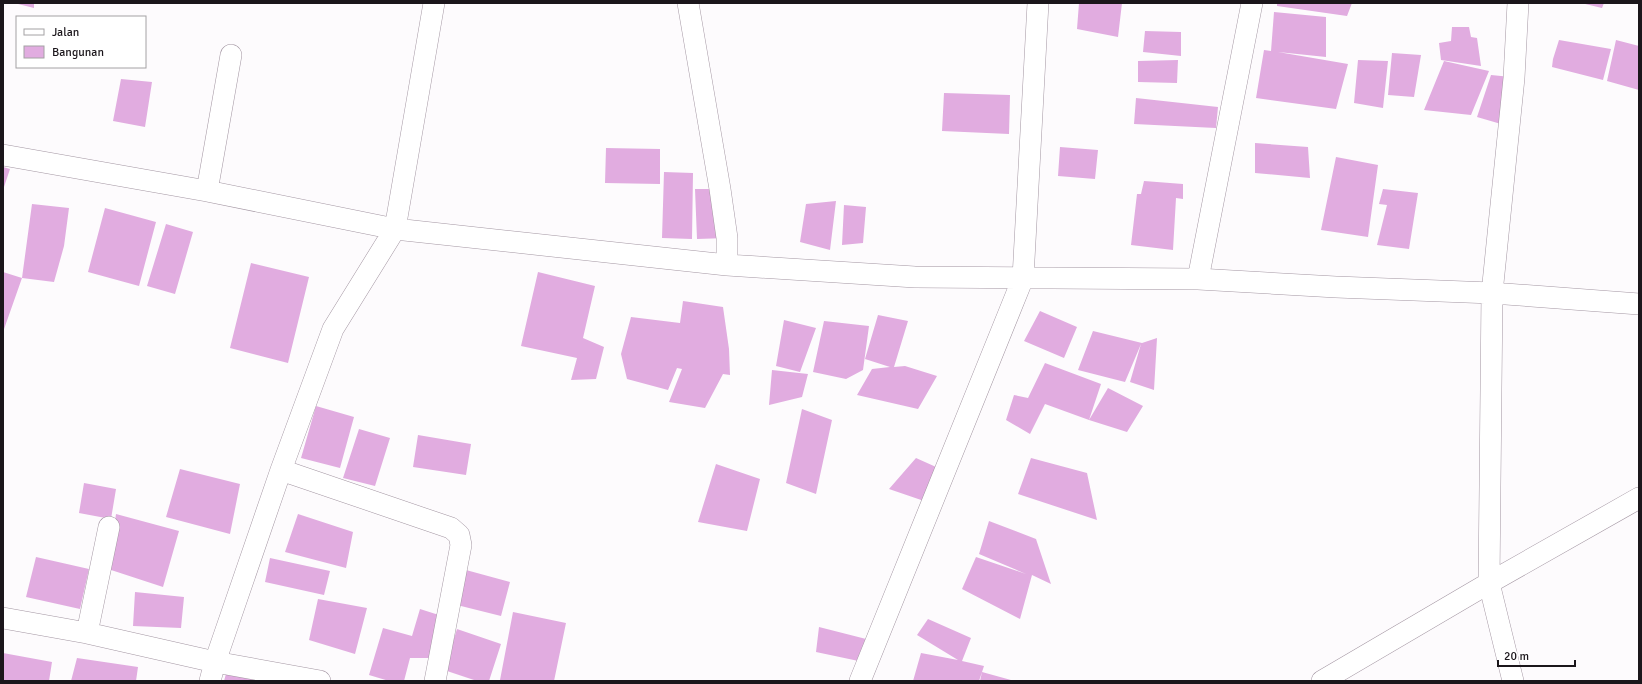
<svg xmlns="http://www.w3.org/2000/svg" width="1642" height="684" viewBox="0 0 1642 684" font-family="Signika,sans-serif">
<rect width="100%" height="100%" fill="#fdfbfd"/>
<!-- building -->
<path fill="#e1ace0" d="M14 3H34V8Z
M1079 3H1122L1118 37 1077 29Z
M1277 3H1352L1347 16 1277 6Z
M1581 3H1604L1602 8Z
M1274 12 1326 17V57L1278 52 1348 64 1336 109 1256 98 1264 50 1271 51Z
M1452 27H1469L1471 37 1477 38 1481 66 1441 60 1439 43 1451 41Z
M1145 31 1181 32V56L1143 52Z
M1559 40 1611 49 1603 80 1552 67 1553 59Z
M1616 40 1639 46V90L1607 81Z
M1392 53 1421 55 1414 97 1388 95Z
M1178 60 1177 83 1138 82V61Z
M1358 60 1388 61 1383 108 1354 103Z
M1444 61 1489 71 1471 115 1424 110Z
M1491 75 1511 77 1501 124 1477 117Z
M121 79 152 82 145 127 113 121Z
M944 93 1010 95 1009 134 942 131Z
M1136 98 1218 107 1216 128 1134 124Z
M1255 143 1308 147 1310 178 1255 173Z
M1060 147 1098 150 1095 179 1058 176Z
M606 148 660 149V184L605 183Z
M1336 157 1378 165 1368 237 1321 230Z
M3 167 10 169 3 190Z
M664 172 693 173 692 239 662 238Z
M1144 181 1183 184V199L1176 198 1173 250 1131 245 1137 194H1141Z
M695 189H720L727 238 697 239Z
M1383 189 1418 193 1409 249 1377 245 1387 205 1379 204Z
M836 201 830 250 800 242 806 204Z
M32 204 69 208 64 246 54 282 22 278 3 332V272L22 278Z
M844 205 866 207 863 243 842 245Z
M105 208 156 222 139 286 88 272Z
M166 224 193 232 175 294 147 286Z
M251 263 309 277 288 363 230 348Z
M538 272 595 286 583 338 604 347 596 379 571 380 577 358 521 346Z
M683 301 723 307 729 349 730 375 723 374 705 408 669 402 682 369 677 368 668 390 627 379 621 354 631 317 680 323Z
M1040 311 1077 327 1064 358 1024 341Z
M878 315 908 321 894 367 905 366 937 376 918 409 857 395 872 369 890 367 865 359Z
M784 320 816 328 800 372 776 366Z
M824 321 869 326 863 370 846 379 813 372Z
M1093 331 1142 343 1157 338 1154 390 1130 382 1141 344 1125 382 1078 370Z
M1045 363 1101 384 1089 420 1045 404 1030 434 1006 420 1014 395 1028 398Z
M772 370 808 374 802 397 769 405Z
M1108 388 1143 406 1127 432 1089 420Z
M316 406 354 417 340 468 301 458Z
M802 409 832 420 816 494 786 483Z
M359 429 390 438 375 486 343 478Z
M418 435 471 444 466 475 413 467Z
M916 458 945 471 927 502 889 489Z
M1031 458 1087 473 1097 520 1018 494Z
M716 464 760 479 747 531 698 522Z
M180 469 240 484 230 534 166 517Z
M84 483 116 489 111 519 79 513Z
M116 514 179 531 163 587 108 569Z
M298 514 353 532 346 568 285 552Z
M989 521 1036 539 1051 584 1032 575 1020 619 962 589 976 557 1026 574 979 554Z
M36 557 89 569 80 609 26 597Z
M270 558 330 571 324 595 265 582Z
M466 570 510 582 501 616 457 605Z
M135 592 184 597 181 628 133 626Z
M318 599 367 608 355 654 309 640Z
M420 609 442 616 430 658H410L404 681H389L369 675 383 628 412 636Z
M513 612 566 623 554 681 500 680Z
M928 619 971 638 962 661 984 666 982 672 1011 680V681H980L982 672 979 681H913L921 653 958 660 917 635Z
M819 627 870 640 868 663 816 652Z
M457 629 501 644 489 681H477L444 670Z
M3 653 52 662 49 681H3Z
M77 658 138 667 136 681H71Z
M227 670 265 681H224Z"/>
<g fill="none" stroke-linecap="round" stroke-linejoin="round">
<defs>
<path id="minor" d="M688 3 720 189 727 238V265
M3 155 207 191 395 229 727 265 915 277 1198 279 1336 287 1492 293 1639 304
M207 191 231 55
M1198 279 1252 3
M281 470 451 528 459 535 461 545 435 681
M3 618 87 633 215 662 320 681
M87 633 109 527
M210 681 215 662 281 470 333 329 395 229 434 3
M860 681 1023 278 1038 3
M1322 681 1489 583 1639 498
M1513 681 1489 583 1492 293 1514 78 1518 3"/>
</defs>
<!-- minor casing -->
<use href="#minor" stroke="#a497a3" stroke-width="22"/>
<!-- minor -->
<use href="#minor" stroke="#fff" stroke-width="21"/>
</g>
<!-- border -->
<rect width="1642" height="684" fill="none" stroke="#1b161b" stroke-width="8"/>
<!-- legend -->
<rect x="16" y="16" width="130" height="52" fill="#ffffff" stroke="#a4a2a4"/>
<rect x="24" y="29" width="20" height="6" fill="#ffffff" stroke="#a4a2a4"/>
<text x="52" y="36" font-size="12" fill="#1b161b">Jalan</text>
<rect x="24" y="46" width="20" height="12" fill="#e1ace0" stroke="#a4a2a4"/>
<text x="52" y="56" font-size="12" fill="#1b161b">Bangunan</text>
<!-- scale -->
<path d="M1498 660v6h77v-6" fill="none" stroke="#1b161b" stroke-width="2"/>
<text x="1504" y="660" font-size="12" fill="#1b161b" stroke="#ffffff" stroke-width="3" paint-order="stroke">20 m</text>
</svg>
